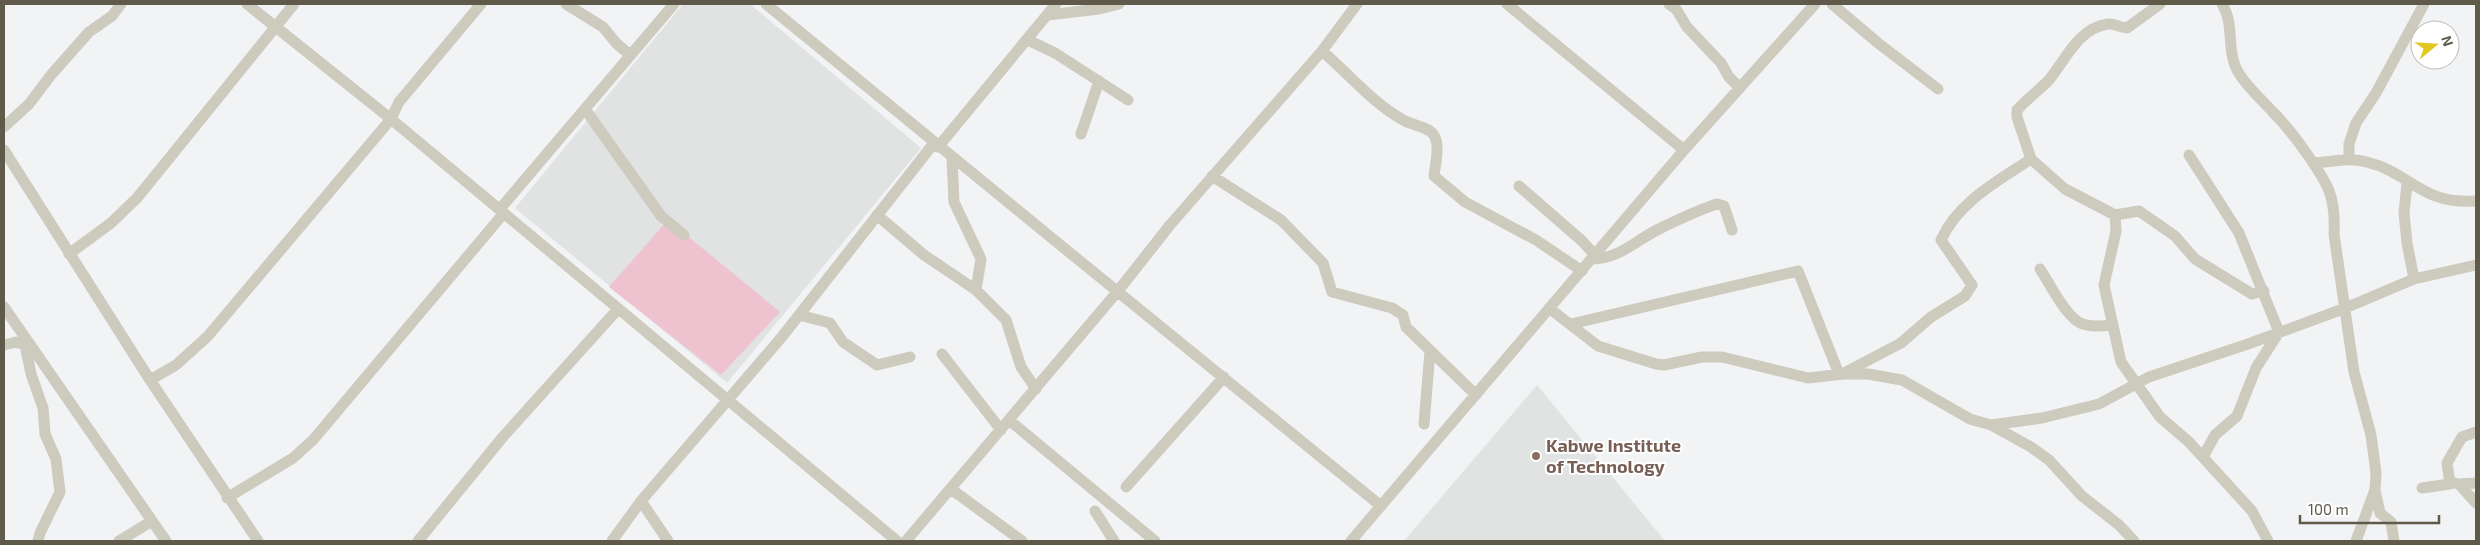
<svg xmlns="http://www.w3.org/2000/svg" width="2480" height="545" viewBox="0 0 2480 545" font-family="'Exo 2',sans-serif">
<rect width="100%" height="100%" fill="#f2f3f4"/>
<!-- education -->
<path fill="#e1e2e2" d="M683 4H750L921 148 727 383 515 208Z
M1537 385 1665 541H1404Z"/>
<!-- green -->
<path fill="#efc2d0" d="M668 220 780 312 721 375 609 287Z"/>
<g fill="none" stroke-linecap="round" stroke-linejoin="round">
<!-- minor -->
<path stroke="#cdcabe" stroke-width="11" d="M247 4 391 119 897 541
M566 4 603 27 616 43 630 55
M766 4C970 173 1176 338 1381 506
M1507 4 1684 150
M1669 4 1676 9 1687 27 1721 63 1729 77 1740 88
M1832 4 1878 43 1938 89
M2222 4C2235 24 2226 49 2237 70 2245 85 2259 97 2271 110 2285 124 2296 138 2307 154 2328 184 2336 196 2334 234L2354 372 2371 435 2376 473 2375 490 2380 513 2391 522 2394 541
M1048 15 1099 9 1119 4
M1028 40 1055 53 1128 100
M1322 51C1349 74 1373 104 1405 121 1413 125 1428 127 1433 134 1441 144 1435 165 1434 176L1465 202 1536 240 1582 271
M585 109 661 216 684 235
M4 127 29 104 51 75 89 32 112 16 121 4
M1081 134 1099 81
M938 147 1056 4
M4 150 150 380 258 541
M2189 155 2239 233 2279 332 2256 368 2237 416 2215 435 2203 457
M952 158 954 202 981 259 976 290 1006 320 1021 367 1036 389
M2349 158V144L2356 123 2376 93 2424 4
M2031 159 2065 189 2115 215 2116 231 2104 285 2121 362 2160 417 2189 442 2252 511 2268 541
M2314 163C2332 162 2348 157 2367 162 2411 173 2421 205 2476 201
M1212 176 1281 220 1323 263 1332 292 1392 308 1403 315 1406 327 1476 395
M2407 183 2404 213 2407 243 2414 279
M1519 186 1581 240 1595 255
M500 209 674 4
M877 215 924 255 976 290
M2115 215 2139 211 2175 236 2195 259 2252 294 2264 291
M69 254 111 223 137 198 294 4
M1592 259C1618 259 1634 242 1657 230 1677 220 1696 211 1717 204L1724 206 1732 230
M2040 269C2050 284 2063 311 2077 321 2086 328 2103 326 2113 325
M4 307 166 541
M1549 308 1598 346 1656 364 1664 365 1702 357H1722L1808 378 1843 374H1868L1902 380 1970 419 1991 425 2042 418 2099 404 2149 377 2248 344 2343 309 2414 279 2476 265
M799 315 830 323 843 342 877 365 910 357
M1571 324 1798 271 1839 374
M4 345 16 342 31 347
M25 345 31 374 43 408 45 434 56 459 60 492 40 533 38 541
M942 354 1001 430
M1844 373 1901 343 1931 317 1965 296 1972 285 1941 240C1958 202 1998 181 2031 159L2017 117V110C2027 99 2038 91 2048 81 2065 61 2078 28 2108 24 2115 23 2120 28 2127 28L2160 4
M150 380 176 365 208 336 391 119 399 102 481 4
M1009 420 1155 541
M1424 424 1430 351
M1991 425 2031 447 2049 460 2082 496 2119 525 2134 541
M2450 482 2459 484 2476 503
M2459 484 2476 483
M1126 487 1224 377
M2422 488 2450 484 2447 463 2462 437 2476 432
M951 489 1022 541
M227 498 293 458 313 440 504 213
M641 501 668 541
M1095 511 1114 541
M119 541 152 521
M418 541 502 438 618 309
M612 541 641 501 781 338 934 143
M906 541 1118 291 1170 225 1322 51 1357 4
M1351 541 1684 150 1815 4
M2356 541 2375 490"/>
</g>
<!-- markers -->
<circle fill="#8d6e63" stroke="#fff" stroke-width="2" cx="1536" cy="456" r="5"/>
<g text-anchor="middle" stroke-width="4" stroke-linejoin="round" paint-order="stroke">
<!-- education labels -->
<g font-size="18" font-weight="bold" fill="#785e54" stroke="#fff" text-anchor="start">
<text x="1546" y="452">Kabwe Institute<tspan x="1546" dy="21">of Technology</tspan></text>
</g>
</g>
<!-- border -->
<rect width="2480" height="545" fill="none" stroke="#5f5a4a" stroke-width="10"/>
<!-- north arrow -->
<g transform="translate(2435 45) rotate(72)"><circle r="24" fill="#ffffff" stroke="#bfbdb7"/>
<path d="M0-4L9 19L0 12L-9 19Z" fill="#e1c71e"/>
<text y="-8" font-size="14" font-weight="bold" text-anchor="middle" fill="#5f5a4a">N</text>
</g>
<!-- scale -->
<path d="M2300 515v8h139v-8" fill="none" stroke="#5f5a4a" stroke-width="2.5"/>
<text x="2308" y="515" font-size="15" fill="#5f5a4a" stroke="#ffffff" stroke-width="4" paint-order="stroke">100 m</text>
</svg>
